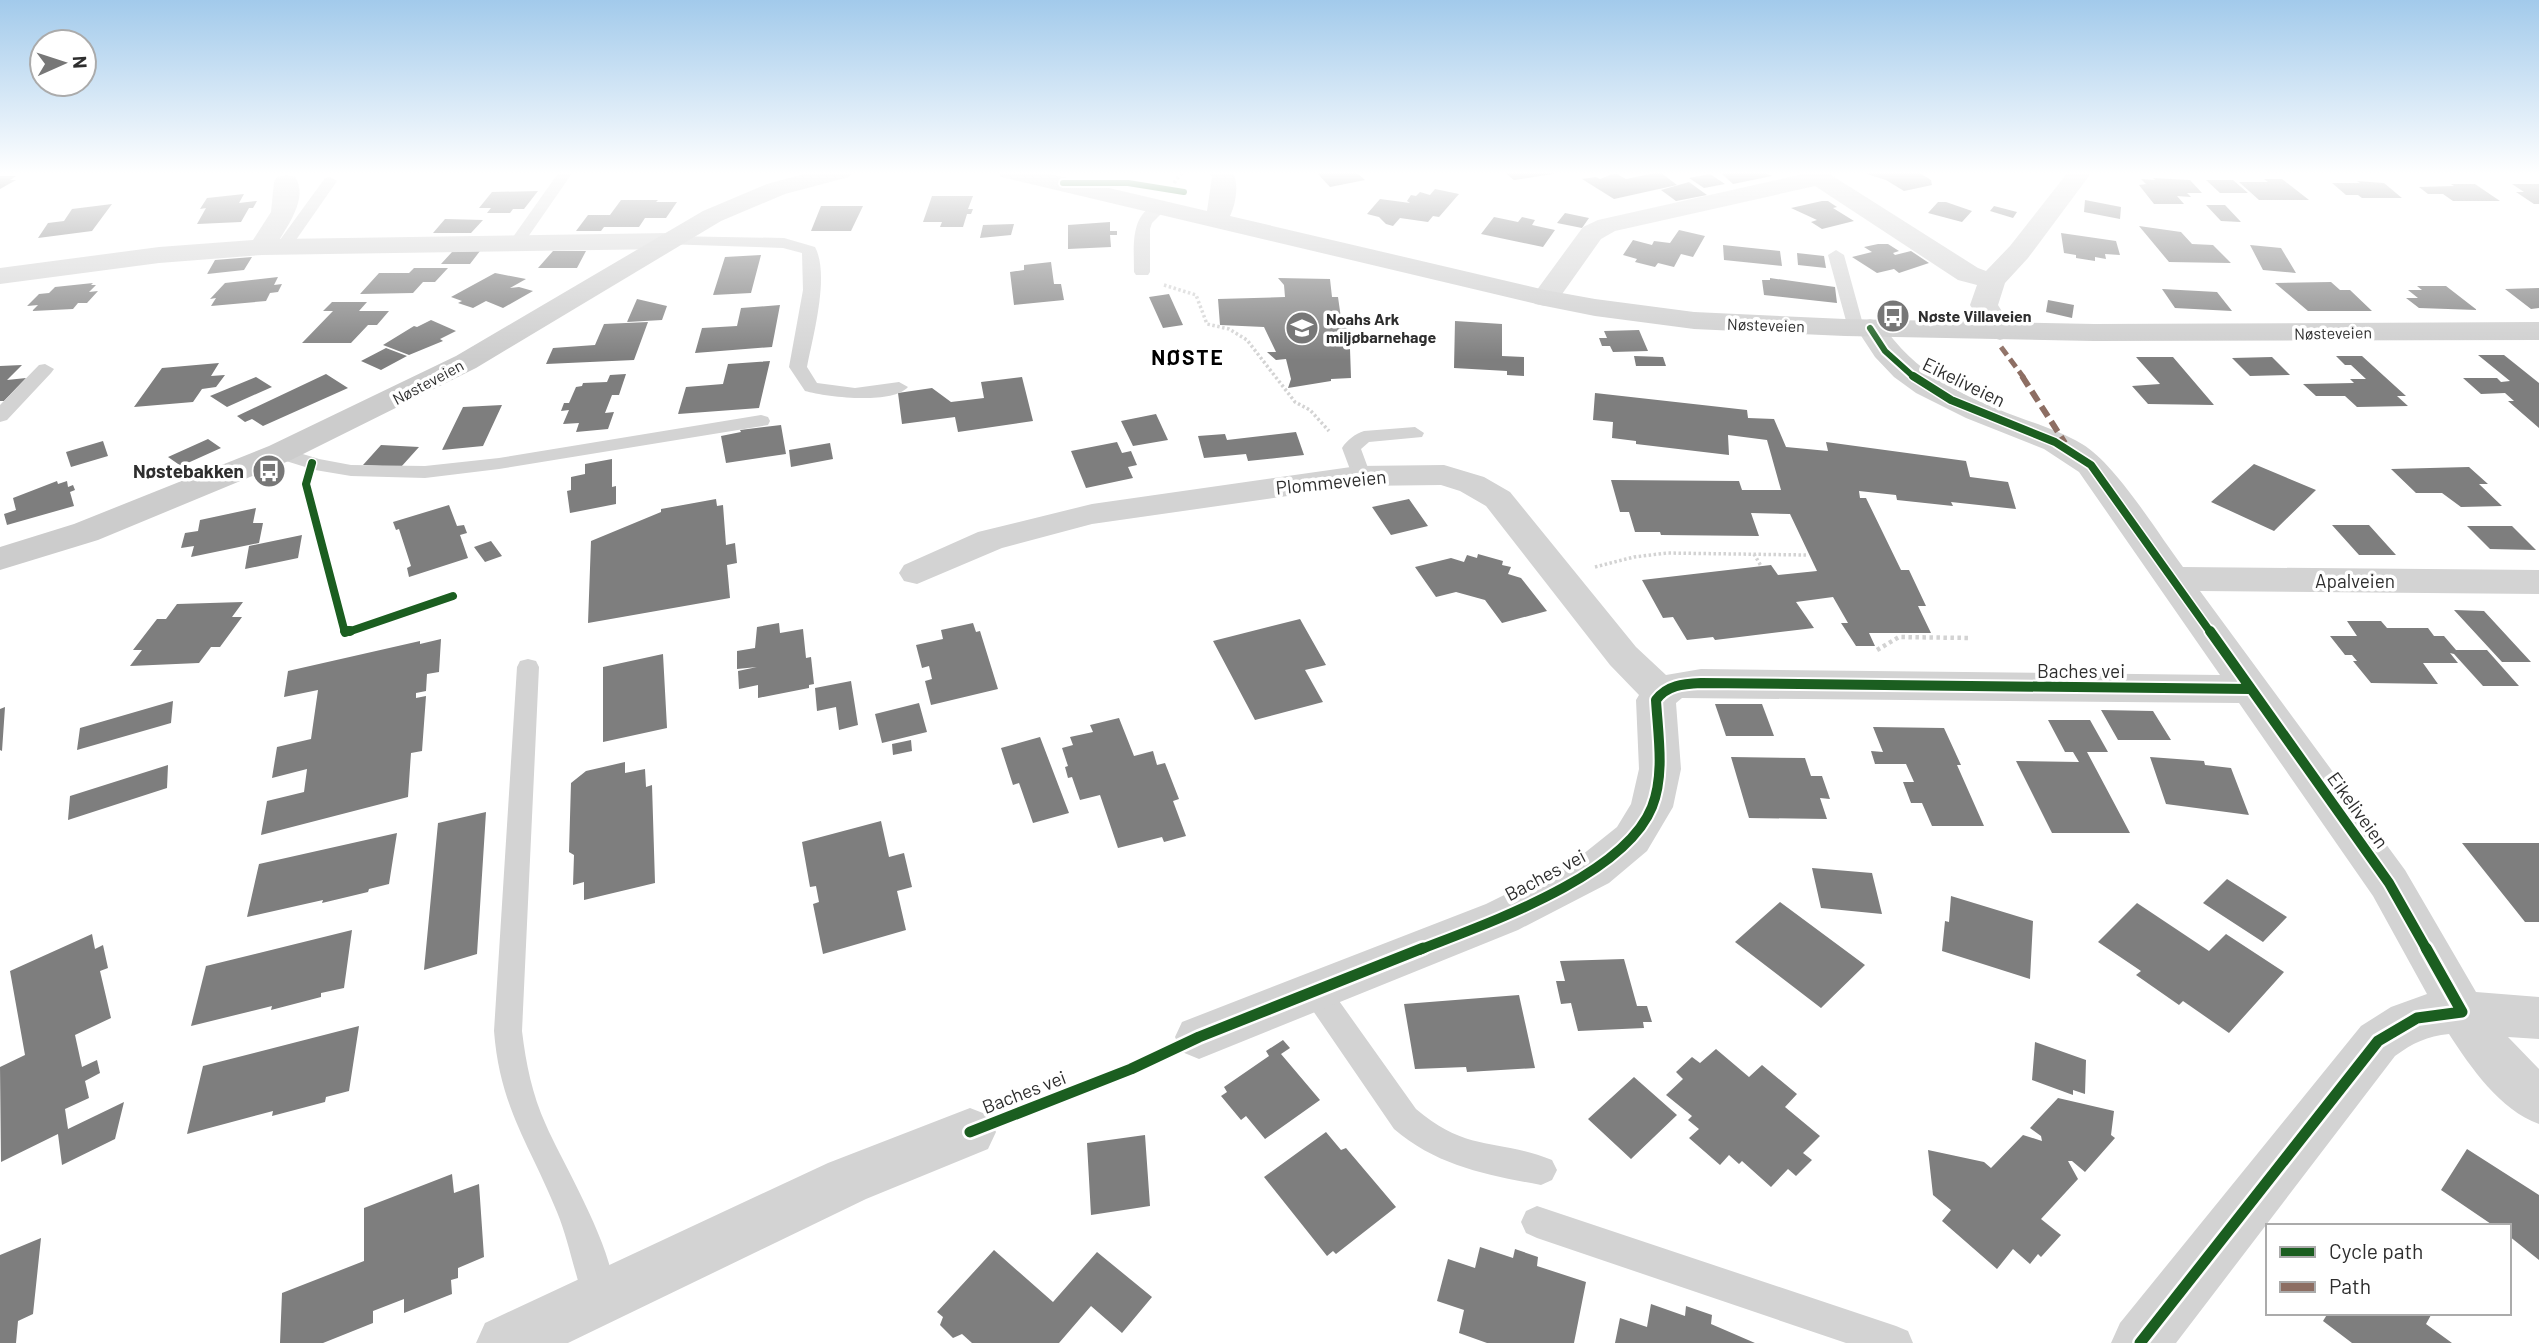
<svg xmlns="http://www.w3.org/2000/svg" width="2539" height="1343" viewBox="0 0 2539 1343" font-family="Barlow,sans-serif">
<rect width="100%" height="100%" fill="#fff"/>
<!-- building -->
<path fill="#7e7e7e" d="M1316 172H1356L1365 180 1330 187Z
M1504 172H1558L1559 173 1514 180Z
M1660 172 1677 185 1614 199 1582 179 1596 177 1600 179 1615 173 1626 179Z
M1720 172H1765L1772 176 1733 184Z
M1860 172H1918L1931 180 1932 185 1904 191 1886 180Z
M1710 174 1725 184 1704 188 1689 178Z
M0 176H16L10 180H16L0 189Z
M2153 178 2190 180 2202 193H2187L2191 197 2177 196 2184 204H2154L2139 185 2146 184 2141 179 2155 180Z
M2264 179H2282L2309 200H2259L2239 182H2268Z
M2206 180H2233L2248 193H2220Z
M2357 181 2384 183 2402 198H2362L2358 195H2346L2332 183H2360Z
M1689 182 1707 195 1676 201 1661 190Z
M2451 184H2475L2500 201H2453L2443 194H2428L2419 187 2454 186Z
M2512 184H2539V204H2534L2516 192H2524Z
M1435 189 1459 194 1439 217 1433 216 1428 222 1400 218 1393 226 1386 224 1379 217 1367 214 1380 199 1410 203 1407 201 1411 195 1416 196 1420 192 1430 195Z
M538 191 524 209H513L510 213H487L491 208H479L492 192Z
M244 194 239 203 257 201 253 208H249L241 222 197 224 206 208 200 209 207 198Z
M932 196H973L968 209H973L971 214H967L963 227H940L942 222H923Z
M621 200H658L656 202H677L666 218H645L639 227H604L601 231H576L588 215H610Z
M2085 200 2121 207 2120 219 2084 212Z
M1822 201H1828L1837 207 1833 208 1854 221 1822 229 1811 222 1817 220 1791 208Z
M1938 202H1946L1972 211 1962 222 1928 213Z
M112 204 92 231 38 238 48 223 64 221 72 209Z
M2206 205H2225L2241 222 2221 221Z
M821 206H863L851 231H811Z
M1994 206 2017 212 2013 218 1990 211Z
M1565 213 1589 218 1582 228 1557 223Z
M1494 217 1518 222 1522 217 1535 220 1532 225 1555 230 1543 247 1481 234Z
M445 219 483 220 471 233H433Z
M1110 222V231H1117V235H1110L1111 247 1068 249V225Z
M1014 224 1011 235 980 238 983 225Z
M2139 226 2181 232 2192 244 2213 245 2231 263 2169 262Z
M1679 230 1705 236 1693 257 1681 254 1674 267 1658 263 1655 267 1635 262 1637 259 1623 255 1633 240 1652 245 1654 241 1670 243Z
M2061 233 2116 241 2120 255 2105 254 2106 259 2095 257V261L2076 258V255L2064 253Z
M1878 244H1888L1899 251 1893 253 1895 255 1911 251 1929 263 1899 273 1894 269 1877 273 1852 257 1872 252 1864 247Z
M1723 245 1780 251 1782 266 1724 260Z
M2250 245 2281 248 2296 273 2263 270Z
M480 251 470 264H441L452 252Z
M553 251H586L577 268H538Z
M1797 253 1824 256 1826 268 1798 265Z
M761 255 751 293 713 295 725 257Z
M252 257 244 270 207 274 215 260Z
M1051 262 1054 284H1061L1064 300 1014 305 1010 272 1024 270V265Z
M414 268H448L435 282H423L413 293 360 294 379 273H409Z
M495 273 526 279 510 288 519 287 533 291 503 308 486 301 473 308 458 303 462 301 451 297Z
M278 277 274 285 282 284 278 292 270 293 266 301 211 306 216 298 210 299 225 283Z
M1278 278 1330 279 1332 297H1338L1342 325H1346L1348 338H1344L1346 349H1350L1351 378 1331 379V381L1288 388 1291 379 1286 359 1276 360 1267 352H1276L1264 327 1220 325 1218 299 1285 297 1284 285Z
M1770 278 1835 287 1837 303 1764 295 1762 280H1770Z
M2331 282 2340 290H2350L2372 311H2308L2275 283Z
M93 283 91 285H96L89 292 98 291 87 303H78L73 309 32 311 38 305 27 306 39 294 49 293 55 287Z
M2417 286H2446L2477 310 2419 308 2406 298H2418L2408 290H2422Z
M2539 288V308L2531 309 2505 289Z
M2162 289 2217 292 2232 311 2175 308Z
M1169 294 1183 325 1163 328 1149 297Z
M637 299 667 306 662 320 627 322Z
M2048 300 2074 305 2072 318 2046 312Z
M332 302H367L359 311H389L377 325H368L351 343H302L333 311H323Z
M780 305 772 347 695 353 702 328 737 326 741 308Z
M431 320 456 331 440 339 443 341 409 355 383 345 414 326 417 327Z
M1455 321 1502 324V356L1524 357V376L1507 375V371L1454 368Z
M648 322 634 360 546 364 553 348 595 345 604 324Z
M1639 330 1648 351 1613 352 1610 346H1602L1599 338H1607L1604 331Z
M386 348 407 356 381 370 361 361Z
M2478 355H2504L2539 383V428L2508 401H2514L2505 393 2481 394 2463 378H2497L2501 382 2510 381Z
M1634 356 1663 357 1666 366H1636Z
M2336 356H2362L2406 396H2397L2408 406 2357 407 2345 396H2316L2303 384 2354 383 2350 379H2366L2351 365H2345Z
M2136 357H2173L2214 405 2148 404 2132 386 2160 384Z
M2272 357 2290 375 2250 376 2232 358Z
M770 361 759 408 678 414 686 387 723 384 728 364Z
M219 363 211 376 225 375 216 387 202 389 193 402 134 407 162 368Z
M22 365 7 380 26 378 4 401H0V366Z
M326 374 348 388 263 426 252 419 245 422 237 416Z
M626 374 619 395H612L605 413 614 412 608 429 576 432 579 423 563 424 569 410 561 411 564 403H569L576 387 582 386 583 383 607 382 610 375Z
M256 377 272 387 227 407 210 396Z
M1022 377 1033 421 958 432 955 417 902 424 898 393 932 388 951 402 984 398 981 382Z
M1595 393 1747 410 1748 418 1774 419 1786 447 1828 451 1826 442 1966 461 1970 477 2008 482 2016 509 1951 502 1953 506 1897 500 1896 495 1859 491 1860 498H1866L1901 570H1909L1926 606H1918L1931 633H1869L1875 646H1856L1841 623H1848L1833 597 1796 602 1814 628 1715 640 1713 637 1687 640 1673 617 1663 618 1642 580 1771 565 1778 575 1817 571 1790 514 1751 513 1759 536 1661 535 1660 532H1635L1629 512H1620L1611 480 1739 481 1742 490H1781L1767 440 1728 435 1729 455 1636 444V441L1612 438 1613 422 1593 420Z
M502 405 483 446 442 450 463 407Z
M1156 414 1168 440 1133 446 1121 421Z
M781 425 786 454 726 463 721 436 741 432 740 430Z
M1296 432 1304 455 1248 461 1246 454 1204 458 1198 436 1225 434 1227 440Z
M208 439 221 448 181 466 168 457Z
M103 441 108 456 71 467 66 452Z
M1117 442 1122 453 1131 451 1137 465 1128 467 1133 478 1086 488 1071 451Z
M830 443 833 459 791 467 789 450Z
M381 445 419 447 401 467 363 465Z
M612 459V487L616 486V504L570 513 567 491 571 490V477L585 474V464Z
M2254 464 2316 490 2274 531 2211 502Z
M2469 467 2488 484H2479L2502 506 2461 507 2442 493H2416L2391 469Z
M57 481 58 484 67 481 68 487 73 485 75 490 70 492 74 506 7 525 4 514 16 510 13 498Z
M716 499 717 506 723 505 726 545 735 543 737 563 727 565 730 598 588 623 591 541 661 512V509Z
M1409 499 1428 526 1391 535 1372 507Z
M449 505 457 526 464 525 467 533 460 535 468 558 409 577 407 568 411 566 399 529 396 530 393 522Z
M256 508 253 523H263L259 543 191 557 194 546 181 548 185 533 198 531 200 520Z
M2332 525H2369L2396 555H2359Z
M2467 526H2512L2536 550 2490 549Z
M302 535 298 558 245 569 249 546Z
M491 541 502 556 485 562 474 547Z
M1478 554 1503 561 1502 565 1511 567 1508 574 1521 578 1547 611 1502 623 1485 600 1456 592 1436 597 1415 567 1451 558 1464 562 1467 555 1477 558Z
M243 602 232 617H242L220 647H211L199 663 130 666 142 650H133L157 619H166L177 604Z
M2454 610 2484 611 2531 662H2502Z
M1300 619 1326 665 1305 670 1323 702 1255 720 1213 641Z
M2347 621H2381L2387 628H2428L2434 636H2444L2456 650H2487L2519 686H2483L2454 654 2450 653 2458 663H2423L2438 684 2371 683 2353 661H2357L2352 655H2345L2330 636H2357Z
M779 623 780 633 803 629 806 658 811 657 814 684 809 685V688L758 698V685L739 689 738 671 757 667 737 669V651L755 648 757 627Z
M973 623 976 632 980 631 998 689 931 705 925 681 932 679 929 666 922 668 916 645 943 639 941 630Z
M441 639 439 672 427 674 426 691 416 693V698L426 696 422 751 411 753 408 797 261 835 267 801 304 792 307 769 272 778 277 747 311 739 318 690 284 697 288 671 420 641V644Z
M663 654 667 728 603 742V667Z
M851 681 858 725 839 730 836 707 817 711 815 688Z
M173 701 171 723 77 750 80 728Z
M919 703 927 732 882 743 875 714Z
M1715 704H1762L1774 736H1726Z
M5 707 2 751 0 750V709Z
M2101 710 2153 711 2171 740H2118Z
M1119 718 1134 756 1153 751 1157 765 1165 763 1179 799 1173 801 1186 836 1164 842 1162 837 1118 848 1100 795 1080 800 1072 777 1068 778 1065 767 1068 766 1062 748 1073 745 1070 737 1093 732 1090 725Z
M2048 720H2090L2108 752H2087L2130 833H2052L2016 761 2079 762 2073 752H2065Z
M1873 727 1944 728 1961 765H1957L1984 826H1932L1922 803H1911L1903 782H1914L1906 764H1875L1871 751 1883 752Z
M1040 737 1069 813 1033 823 1019 783 1013 785 1001 748Z
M911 740 912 751 893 755 892 744Z
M1731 757 1805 758 1811 776H1822L1830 799 1820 798 1827 819 1749 818Z
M2150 757 2204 761 2205 765 2231 768 2249 815 2166 804Z
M625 762V773L645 769 646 787 652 785 655 883 584 900V882L573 885 574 855 569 852 571 783 586 771Z
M168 765 167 788 68 820 70 796Z
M486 812 477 954 424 970 438 823Z
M881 821 889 857 904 853 912 887 897 891 906 930 823 954 813 904 819 902 816 886 810 887 802 842Z
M397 833 389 884 369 889 368 892 322 903 323 900 247 917 259 864Z
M2462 843H2539V922H2525Z
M1812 868 1872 873 1882 914 1821 908Z
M2227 879 2287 917 2263 942 2203 903Z
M1951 896 2033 921 2030 979 1942 951 1945 921 1949 922Z
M1780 902 1865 965 1821 1008 1735 942Z
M2137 903 2209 951 2226 934 2284 972 2229 1033 2183 1001 2179 1005 2136 975 2141 971 2098 942Z
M352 930 344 988 321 993V997L271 1010 272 1006 191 1026 206 966Z
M92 934 95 949 103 945 108 968 100 971 111 1018 75 1035 82 1067 97 1060 100 1073 85 1081 89 1098 65 1109 68 1129 124 1102 115 1139 62 1165 58 1134 1 1162 0 1067 25 1055 10 971Z
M1624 959 1637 1006H1647L1652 1022H1643L1644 1028 1578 1031 1571 1003 1561 1004 1556 981H1565L1560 961Z
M1519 995 1535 1068 1467 1072 1466 1067 1415 1069 1404 1004Z
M359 1026 349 1091 326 1097 325 1102 272 1116 273 1111 187 1134 203 1066Z
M1283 1040 1290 1048 1281 1054 1320 1100 1265 1139 1246 1116 1241 1120 1221 1096 1227 1092 1224 1087 1269 1056 1266 1051Z
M2035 1042 2086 1060 2085 1094 2073 1090V1095L2032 1080Z
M1716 1049 1749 1077 1762 1065 1797 1094 1785 1107 1820 1136 1803 1153 1812 1160 1796 1176 1788 1169 1771 1187 1742 1161 1739 1164 1729 1155 1720 1165 1689 1138 1699 1129 1688 1120 1692 1116 1666 1095 1683 1079 1676 1072 1692 1057 1700 1063Z
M1634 1077 1677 1115 1631 1159 1588 1119Z
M2058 1098 2114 1111 2111 1135 2115 1138 2085 1172 2072 1161H2068L2078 1179 2041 1219 2061 1235 2041 1257 2038 1254 2030 1264 2013 1249 1997 1269 1942 1221 1951 1210 1933 1195 1928 1150 1984 1162 1991 1168 2023 1135 2042 1141 2041 1136 2030 1128Z
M1326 1132 1341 1150 1346 1148 1396 1207 1336 1254 1333 1251 1327 1256 1264 1177Z
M1145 1135 1150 1206 1091 1215 1087 1143Z
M2467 1149 2539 1195V1260L2509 1236V1226H2494L2441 1190Z
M452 1174 454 1193 479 1184 484 1257 458 1268V1278L451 1280 452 1294 404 1313V1299L373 1311V1323L323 1343H280L282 1293 364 1261V1208Z
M41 1238 33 1314 18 1321 16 1343H0V1255Z
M1480 1247 1513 1258 1515 1249 1538 1257 1537 1266 1586 1282 1574 1343H1487L1459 1333 1464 1310 1437 1301 1448 1259 1475 1268Z
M994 1250 1053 1302 1097 1252 1152 1297 1122 1333 1091 1306 1059 1343H972L962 1334 953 1338 940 1325 943 1317 937 1312Z
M1651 1304 1685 1316 1686 1306 1712 1315 1711 1324 1755 1343H1615L1620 1318 1647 1327Z
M2328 1313H2428L2431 1315 2426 1324 2452 1343H2352L2323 1321Z"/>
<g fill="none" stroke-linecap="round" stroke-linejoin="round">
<!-- path-far1 -->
<path stroke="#d3d3d3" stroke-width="3.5" stroke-dasharray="2.5 2.5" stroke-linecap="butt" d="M1174 183 1182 172
M1164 285 1196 295 1207 324 1229 329 1247 340 1295 402 1310 410 1329 431
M1754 554 1761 566
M1595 567 1634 557 1667 553 1806 555"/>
<!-- path -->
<path stroke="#d3d3d3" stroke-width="4.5" stroke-dasharray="3.5 3.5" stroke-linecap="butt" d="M1877 650 1899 637 1970 638"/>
<!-- service -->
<path fill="#d3d3d3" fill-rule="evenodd" d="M559 172H573L521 247H511L508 244Z
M330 177 337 181 289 250H277L275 247 277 244 325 178Z
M1162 202 1169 206 1152 223 1150 229V272L1148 275H1136L1134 272C1134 245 1129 211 1162 202Z
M668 236 784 238 815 247C830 275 813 336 807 367L817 383 855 388 899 382 908 387C892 405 826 397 805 391L789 367 803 290 802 253 783 248 663 244 660 241 663 238Z
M1836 250 1844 255 1864 328 1862 332 1856 333 1848 328 1828 255Z
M45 364 54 369 51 373 7 420 0 422V405L39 365Z
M761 415 768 417 770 421 768 425 499 469 425 478 351 476 315 470 273 457 270 453 280 447 319 459 351 465 425 466 499 458Z
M1415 427 1424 433 1422 437 1369 442 1361 449 1371 476 1361 482 1354 480 1342 448C1347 440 1355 434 1364 431Z
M528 659 536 661 539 667 522 1031C526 1064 532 1094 546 1125 563 1165 628 1270 612 1310L600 1315 588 1310C575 1278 570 1244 557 1212 530 1145 500 1108 494 1031L517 667 520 661Z
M1317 981 1327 984 1416 1109C1467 1153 1498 1138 1552 1160L1557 1170 1552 1180 1541 1185C1487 1175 1437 1166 1394 1129L1307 1002 1303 993 1307 984Z
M1537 1206 1896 1326 1908 1331 1913 1343H1846L1537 1238 1526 1233 1521 1222 1526 1211Z"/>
<!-- minor -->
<path fill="#d3d3d3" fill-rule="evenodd" d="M1797 172 1828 173 1978 268 1986 271 2010 246 2068 172H2092L2028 258 2005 283 1998 305 2014 331 2010 337 2000 340 1990 337 1970 305 1977 285 1958 280 1815 186 1615 231 1601 239 1555 304 1545 306 1535 304 1531 298 1583 227 1598 220 1799 175Z
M286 175 295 177C308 196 290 222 280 239L668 233 677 235 681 241 677 247 668 249 262 255 159 263 0 284V268L159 247 253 240 271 212 274 182 277 177Z
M1870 319 1880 322C1916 374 1960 395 2018 417 2040 425 2062 432 2082 444 2116 464 2158 534 2183 567L2539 570V594L2200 591 2405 870 2476 992 2539 997V1039L2508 1037 2539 1069V1124C2500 1110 2471 1068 2449 1034 2427 1036 2413 1043 2395 1056L2176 1343H2111L2120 1323 2361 1026 2391 1007 2427 994 2373 896 2239 703 1682 698 1676 703 1681 769 1673 807 1647 851 1609 883 1518 930 1199 1059 1182 1052 1175 1037 1182 1022 1486 904 1577 859 1617 827 1631 804 1639 769 1636 700 1639 695 1610 665 1486 506 1460 491 1441 485 1358 486 1092 524 1002 548 917 584 904 581 899 573 904 565 978 532 1092 504 1358 466 1444 465 1484 477 1510 492 1636 647 1666 675 1701 669 2220 675 2079 472 2044 449 1966 418 1916 393 1894 377 1875 357 1856 328 1860 322Z
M970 1108 988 1115 996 1132 988 1149 866 1199 568 1343H476L485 1323 828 1163Z"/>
<!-- secondary -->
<path fill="#ccc" fill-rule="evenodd" d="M812 172H852L849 177 785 194 721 221 476 368 291 460 98 540 0 570V547L74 524 269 446 456 356 703 211 767 184Z
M998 172H1041L1207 211 1212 177 1208 172H1233C1239 184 1236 204 1230 216L1545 290 1595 299 1694 312 1845 319 2094 324 2539 322V340L2094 341 1845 336 1694 329 1595 316 1545 306 1010 179 1001 177Z"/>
<!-- quiet-far1 -->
<path stroke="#8d6e63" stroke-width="5" stroke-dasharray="10 5" stroke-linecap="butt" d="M2001 347 2024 378"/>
<!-- quiet -->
<path stroke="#8d6e63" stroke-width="6" stroke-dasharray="12 6" stroke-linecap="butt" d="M2022 376 2065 443"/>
<defs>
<path id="cycleway-far3" d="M1063 183H1128L1184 192
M1870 328 1885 351 1915 378"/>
<path id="cycleway-far2" d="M1913 376 1951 400 2055 442 2091 465 2211 633
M312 463 306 484 345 633 453 596"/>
<path id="cycleway-far1" d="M345 631H350
M2210 631 2389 883 2427 950
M1419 950C1485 924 1624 877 1652 807 1665 774 1658 735 1656 700 1667 685 1683 684 1701 683L2250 689"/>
<path id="cycleway" d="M970 1132 1131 1069 1199 1037 1423 948
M2140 1343 2378 1041 2417 1018 2462 1012 2426 948"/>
</defs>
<!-- cycleway-far3 casing -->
<use href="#cycleway-far3" stroke="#fff" stroke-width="10"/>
<!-- cycleway-far2 casing -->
<use href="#cycleway-far2" stroke="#fff" stroke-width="11"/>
<!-- cycleway-far1 casing -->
<use href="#cycleway-far1" stroke="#fff" stroke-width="14"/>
<!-- cycleway casing -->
<use href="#cycleway" stroke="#fff" stroke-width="16"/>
<!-- cycleway-far3 -->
<use href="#cycleway-far3" stroke="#1b5e20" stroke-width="6"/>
<!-- cycleway-far2 -->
<use href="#cycleway-far2" stroke="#1b5e20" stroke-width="8"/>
<!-- cycleway-far1 -->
<use href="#cycleway-far1" stroke="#1b5e20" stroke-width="10"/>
<!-- cycleway -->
<use href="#cycleway" stroke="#1b5e20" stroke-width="11"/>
</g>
<!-- sky -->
<linearGradient id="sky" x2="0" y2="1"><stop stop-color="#a2caeb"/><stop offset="0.48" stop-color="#fff"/><stop offset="1" stop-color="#fff" stop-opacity="0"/></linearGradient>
<rect width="2539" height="360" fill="url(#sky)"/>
<!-- icons -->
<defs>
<symbol id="bus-disc" viewBox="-11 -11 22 22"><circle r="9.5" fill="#777" stroke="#fff"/><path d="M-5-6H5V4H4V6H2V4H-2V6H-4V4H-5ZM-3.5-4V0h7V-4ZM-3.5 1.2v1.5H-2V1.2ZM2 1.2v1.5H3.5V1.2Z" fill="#fff"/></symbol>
<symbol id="school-disc" viewBox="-11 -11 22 22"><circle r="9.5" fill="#777" stroke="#fff"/><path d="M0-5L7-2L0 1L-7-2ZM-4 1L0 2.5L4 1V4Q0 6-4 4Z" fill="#fff"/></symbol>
</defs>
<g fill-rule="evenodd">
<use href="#bus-disc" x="1874" y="297" width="38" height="38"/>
<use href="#school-disc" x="1283" y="309" width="38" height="38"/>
<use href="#bus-disc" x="250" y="452" width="38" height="38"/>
</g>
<g text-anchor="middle" stroke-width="7" stroke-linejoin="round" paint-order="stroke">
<!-- far-poi labels -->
<g font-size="16" font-weight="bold" fill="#2e2e2e" stroke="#fff" text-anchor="start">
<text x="1918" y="322">Nøste Villaveien</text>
<text x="1326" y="325">Noahs Ark<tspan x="1326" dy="18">miljøbarnehage</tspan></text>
</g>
<!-- far-street labels -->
<g font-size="16" fill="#2e2e2e" stroke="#fff">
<text transform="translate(1766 325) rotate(2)" y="6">Nøsteveien</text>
<text transform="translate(2333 333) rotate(-1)" y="6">Nøsteveien</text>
<text transform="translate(428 382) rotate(-28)" y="6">Nøsteveien</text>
</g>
<!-- street labels -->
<g font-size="19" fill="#2e2e2e" stroke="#fff">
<text transform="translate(1964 382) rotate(26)" y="7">Eikeliveien</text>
<text transform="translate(1331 482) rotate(-6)" y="7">Plommeveien</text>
<text x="2355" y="588">Apalveien</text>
<text x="2081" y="678">Baches vei</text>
<text transform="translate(2358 810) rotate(54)" y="7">Eikeliveien</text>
<text transform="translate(1545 875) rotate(-28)" y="7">Baches vei</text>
<text transform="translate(1024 1092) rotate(-21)" y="7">Baches vei</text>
</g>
<!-- poi labels -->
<g font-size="19" font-weight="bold" fill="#2e2e2e" stroke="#fff" text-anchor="end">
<text x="244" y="478">Nøstebakken</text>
</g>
<!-- far-district labels -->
<g font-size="21" font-weight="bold" letter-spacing="2" fill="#000" stroke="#fff">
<text x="1188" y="365">NØSTE</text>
</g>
</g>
<!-- legend -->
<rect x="2266" y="1224" width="245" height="91" fill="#ffffff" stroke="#ababab" stroke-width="2"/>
<rect x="2280" y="1247" width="35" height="10" fill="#1b5e20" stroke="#ababab" stroke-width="2"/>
<text x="2329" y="1259" font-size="21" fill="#2e2e2e">Cycle path</text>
<rect x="2280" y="1282" width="35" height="10" fill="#8d6e63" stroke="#ababab" stroke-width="2"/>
<text x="2329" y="1294" font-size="21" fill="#2e2e2e">Path</text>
<!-- north arrow -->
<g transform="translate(63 63) rotate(87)"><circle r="33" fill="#ffffff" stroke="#ababab" stroke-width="2"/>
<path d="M0-5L12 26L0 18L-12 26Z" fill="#777777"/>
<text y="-10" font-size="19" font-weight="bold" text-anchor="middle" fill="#2e2e2e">N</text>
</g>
</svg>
